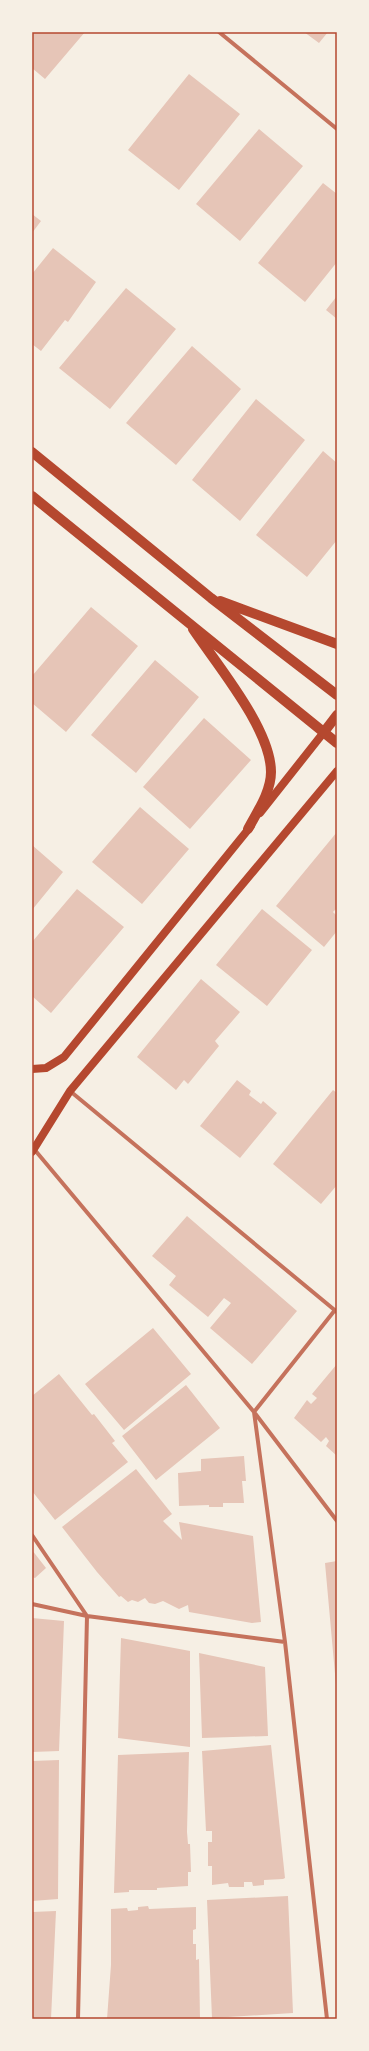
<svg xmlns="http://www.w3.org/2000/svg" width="369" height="2051" viewBox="0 0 369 2051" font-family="'Public Sans',sans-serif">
<rect width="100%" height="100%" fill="#f6efe4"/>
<!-- building -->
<path fill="#e6c5b7" d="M32 32H85L45 79 32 68Z
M304 32H328L319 43Z
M189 74 240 114 179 190 128 150Z
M259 129 303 166 240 241 196 204Z
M323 183 337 194V262L305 302 258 263Z
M32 214 41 221 32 233Z
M53 248 96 282 68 322 65 320 41 351 32 344V274Z
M126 288 176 329 110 409 59 368Z
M337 296V319L326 310Z
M192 346 241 389 176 465 126 423Z
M256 399 305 440 240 521 192 480Z
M323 451 337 463V540L307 577 256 535Z
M91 607 138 646 66 732 32 703V676Z
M155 660 199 697 136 773 91 735Z
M204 718 251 760 190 829 143 787Z
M140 807 189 849 142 904 92 862Z
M337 832V908L333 912 337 916V931L324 947 276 906Z
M32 845 63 872 32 910Z
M77 889 124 927 51 1013 32 996V942Z
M262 909 312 950 267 1006 216 965Z
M201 979 240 1012 215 1041 219 1046 188 1084 184 1080 176 1090 137 1057Z
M237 1080 251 1091 249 1095 261 1104 263 1101 277 1113 240 1158 200 1126Z
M333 1090 337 1093V1185L321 1204 273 1164Z
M187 1216 297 1311 252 1364 210 1328 231 1303 224 1298 208 1317 169 1285 176 1276 152 1256Z
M153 1328 191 1374 124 1430 85 1384Z
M337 1364V1456L326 1446 329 1441 326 1437 321 1442 294 1418 307 1400 311 1404 317 1398 312 1394Z
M59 1374 92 1415 94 1414 115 1441 112 1443 128 1462 55 1520 32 1491V1396Z
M186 1385 220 1428 156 1480 122 1436Z
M244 1456 246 1481H242L244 1503H223V1507H209V1505L179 1506 178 1473 201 1471V1459Z
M136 1469 172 1514 163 1521 182 1540 179 1522 253 1536 261 1622 252 1623 189 1612 188 1605 179 1609 163 1601 155 1604 149 1603 145 1598 138 1602 132 1600 128 1602 121 1596 119 1597 97 1572 62 1527Z
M32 1550 46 1568 35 1578 32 1577Z
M337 1561V1685H336L325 1563Z
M32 1618 64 1621 59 1751 32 1752Z
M121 1638 190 1651V1747L118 1738Z
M199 1653 265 1667 268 1736 202 1738Z
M271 1745 285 1878 283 1879 264 1880V1885L253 1886 252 1882H244V1887H229L228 1883 212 1885V1866H208V1842H212V1831H206L202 1751Z
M189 1752 187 1832 188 1844H190L191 1872H188V1886L157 1888V1890H129V1892L114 1893 118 1755Z
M59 1760 58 1899 32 1901V1761Z
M288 1896 293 2013 212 2018 207 1900Z
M148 1906 149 1909 196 1907V1929L193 1930V1944H196V1960L199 1959 200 2019H107L111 1965V1909L127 1908 128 1911 138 1910V1907Z
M56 1911 51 2019H32V1912Z"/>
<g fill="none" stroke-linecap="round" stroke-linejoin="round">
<!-- minor -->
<path stroke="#c5725c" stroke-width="4" d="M219 32 337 129
M70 1091 337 1312
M34 1149 254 1412 337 1521
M254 1412 285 1642 327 2019
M254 1412 335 1310
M32 1535 87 1616 78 2019
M32 1604 87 1616 285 1642"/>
<!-- secondary -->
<path stroke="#b5482f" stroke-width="8" d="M260 813 324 732
M32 1069 46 1068 64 1057 251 826
M32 1152 70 1091 337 771"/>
<!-- primary -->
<path stroke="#b5482f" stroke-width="10" d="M32 452 211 598 337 695
M32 496 337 743
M220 601 337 644
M193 629C217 665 271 729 271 772 271 792 257 812 248 829
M324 732 337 715"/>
</g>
<!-- border -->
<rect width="369" height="2051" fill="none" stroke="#f6efe4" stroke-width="66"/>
<rect x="33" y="33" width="303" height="1985" fill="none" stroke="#b5482f" stroke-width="1.5"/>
</svg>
